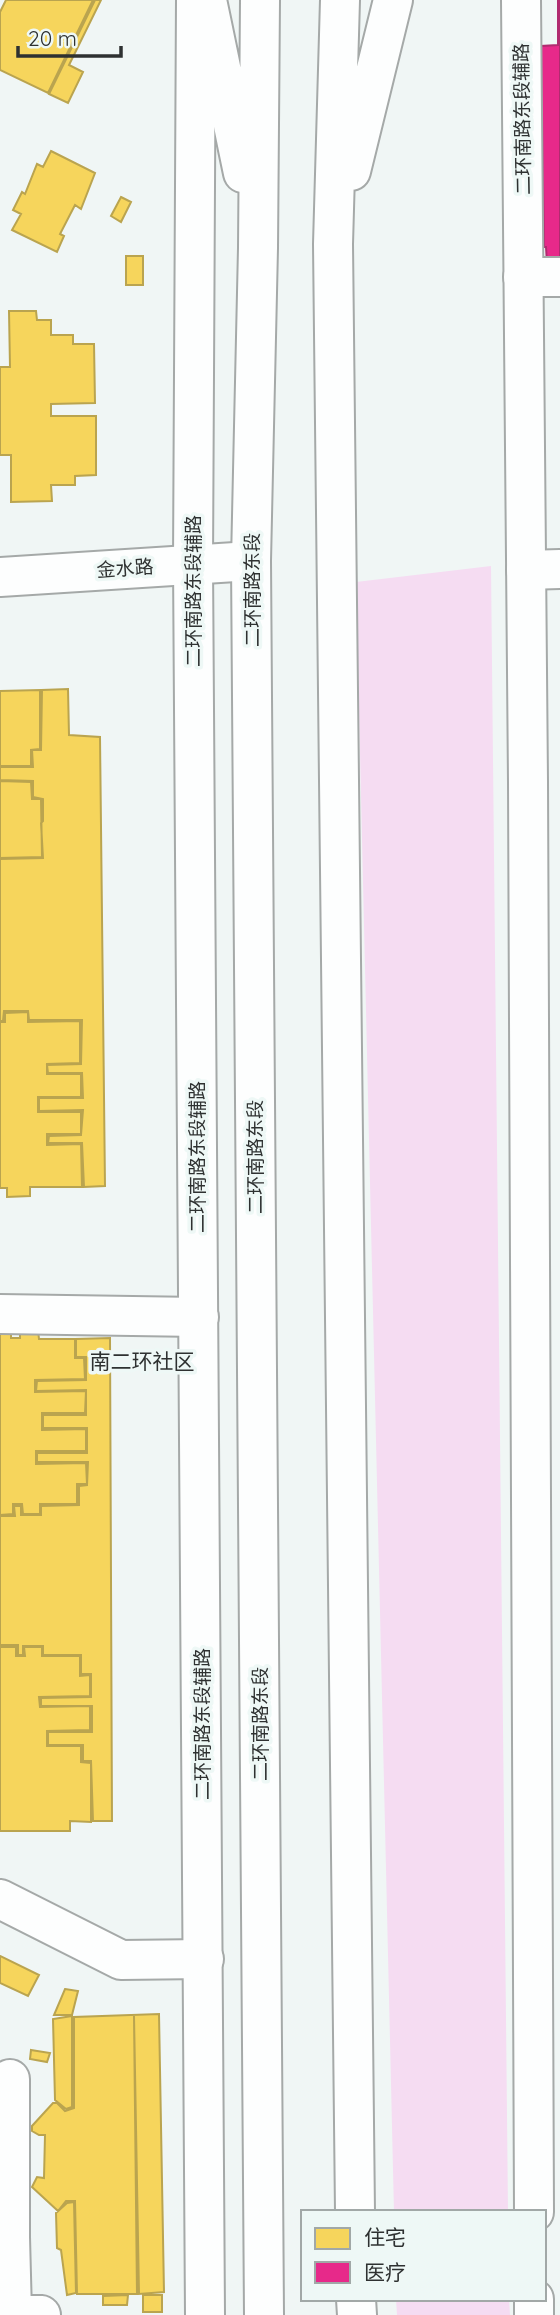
<svg xmlns="http://www.w3.org/2000/svg" width="560" height="2315" viewBox="0 0 560 2315" font-family="Quicksand,'Noto Sans SC',sans-serif">
<rect width="100%" height="100%" fill="#f0f6f5"/>
<!-- green -->
<path fill="#f5dcf2" d="M491 566 508 2212H394L356 582Z
M396 2299H509L510 2315H397Z"/>
<!-- homes -->
<path fill="#f6d55c" stroke="#baa44f" stroke-width="2" d="M6 0H93L48 93 0 70V12Z
M95 0H101L69 65 83 72 68 103 49 94Z
M51 151 95 173 81 209 75 205 60 234 64 236 57 252 12 230 21 214 13 210 22 192 25 194 37 164 43 167Z
M121 197 131 202 121 222 111 216Z
M126 256H143V285H126Z
M9 311H36L37 320H51V335H73V344H94L95 403 51 404V416H96V475L75 476V485H51L52 501 11 502V455H0V367H10Z
M68 689 69 735 100 737 105 1186 84 1187 82 1143H48L49 1136 81 1135 83 1110 39 1111V1098H83L82 1073H48L47 1065 81 1064 82 1020H29L28 1011H4L3 1021H0V859L43 858 41 823 43 821V799L33 797V781L0 780V767H33L32 750H41L42 690Z
M40 690V749L31 750V766H0V691Z
M0 781 31 782 32 799H41L42 857 0 858Z
M28 1012V1022L80 1021V1063L47 1064V1074H81V1097H38V1112H81V1134H47V1145L81 1144 82 1187H30V1196L7 1197V1188H0V1022H5V1013Z
M0 1329H11V1338H20V1330H38L39 1339H75V1358H84L85 1379 35 1380V1392L86 1391 85 1413H42V1430L86 1429V1451H36V1464L86 1463 87 1484H77V1504H40V1514H23L22 1504H13V1514L0 1515Z
M110 1338 112 1821H93L91 1761H83V1745H48V1732H92V1706H41V1698L91 1697V1674H81V1655H43V1646H23V1655H18V1645H0V1516H15L14 1506H21V1515H41V1506L79 1505V1486L87 1485 88 1462H37V1453H87V1428H43V1415H86V1390L36 1391 37 1381 86 1380V1357H76V1339Z
M0 1647H16V1656H25L24 1647H42V1656H80V1676L90 1675V1696L39 1697 40 1707 90 1706V1730L47 1731V1746H81V1762L91 1763V1822L70 1821V1831H0Z
M0 1956 39 1975 28 1996 0 1983Z
M65 1989 78 1991 72 2015H54Z
M159 2014 164 2292 139 2294 134 2016 137 2294H77L75 2201H66L58 2211 32 2187 37 2177 44 2178 45 2135H39L32 2131V2126L53 2103H57L65 2111 74 2108V2017Z
M72 2016V2107L66 2109 55 2100 53 2019Z
M31 2050 50 2053 47 2062 30 2059Z
M74 2202 76 2293 67 2295 61 2250 57 2248 56 2213 67 2203Z
M128 2295 127 2305H103V2296Z
M143 2295H162V2312H143Z"/>
<!-- health -->
<path fill="#e7298a" stroke="#b02b6f" stroke-width="2" d="M558 0H560V264H547L546 247H544L541 46 558 45Z"/>
<g fill="none" stroke-linecap="round" stroke-linejoin="round">
<defs>
<path id="minor" d="M523 277H560
M526 570 560 569
M0 577 251 561
M0 1314 199 1317
M0 1899 121 1960 204 1959
M0 2232 10 2237 12 2313 41 2315
M10 2237V2079"/>
<path id="major" d="M196 0 193 563 205 2315
M521 0 528 782 534 2212
M534 2299V2315"/>
<path id="highway" d="M207 0 243 173
M260 0 258 248 251 561 264 2315
M340 0 333 244 355 2212
M351 171 393 0
M356 2299 357 2315"/>
</defs>
<!-- minor casing -->
<use href="#minor" stroke="#a5a9a8" stroke-width="42"/>
<!-- major casing -->
<use href="#major" stroke="#a5a9a8" stroke-width="42"/>
<!-- highway casing -->
<use href="#highway" stroke="#a5a9a8" stroke-width="42"/>
<!-- minor -->
<use href="#minor" stroke="#fdfefe" stroke-width="38"/>
<!-- major -->
<use href="#major" stroke="#fdfefe" stroke-width="38"/>
<!-- highway -->
<use href="#highway" stroke="#fdfefe" stroke-width="38"/>
</g>
<g text-anchor="middle" stroke-width="7" stroke-linejoin="round" paint-order="stroke">
<!-- street labels -->
<g font-size="19" fill="#2e3131" stroke="#eef8f6">
<text transform="translate(522 119) rotate(-91)" y="7">二环南路东段辅路</text>
<text transform="translate(125 568) rotate(-4)" y="7">金水路</text>
<text transform="translate(252 590) rotate(-90)" y="7">二环南路东段</text>
<text transform="translate(193 591) rotate(-90)" y="7">二环南路东段辅路</text>
<text transform="translate(197 1157) rotate(-90)" y="7">二环南路东段辅路</text>
<text transform="translate(255 1157) rotate(-90)" y="7">二环南路东段</text>
<text transform="translate(202 1724) rotate(-90)" y="7">二环南路东段辅路</text>
<text transform="translate(260 1724) rotate(-90)" y="7">二环南路东段</text>
</g>
<!-- neighbourhood labels -->
<g font-size="21" fill="#2e3131" stroke="#eef8f6">
<text x="142" y="1369">南二环社区</text>
</g>
</g>
<!-- legend -->
<rect x="301" y="2210" width="245" height="91" fill="#eef8f6" stroke="#a1a8a7" stroke-width="2"/>
<rect x="315" y="2228" width="35" height="21" fill="#f6d55c" stroke="#a1a8a7" stroke-width="2"/>
<text x="364" y="2245" font-size="21" fill="#2e3131">住宅</text>
<rect x="315" y="2262" width="35" height="21" fill="#e7298a" stroke="#a1a8a7" stroke-width="2"/>
<text x="364" y="2280" font-size="21" fill="#2e3131">医疗</text>
<!-- scale -->
<path d="M18 46v10h103v-10" fill="none" stroke="#2e3131" stroke-width="3.5"/>
<text x="28" y="46" font-size="21" fill="#2e3131" stroke="#eef8f6" stroke-width="5" paint-order="stroke">20 m</text>
</svg>
